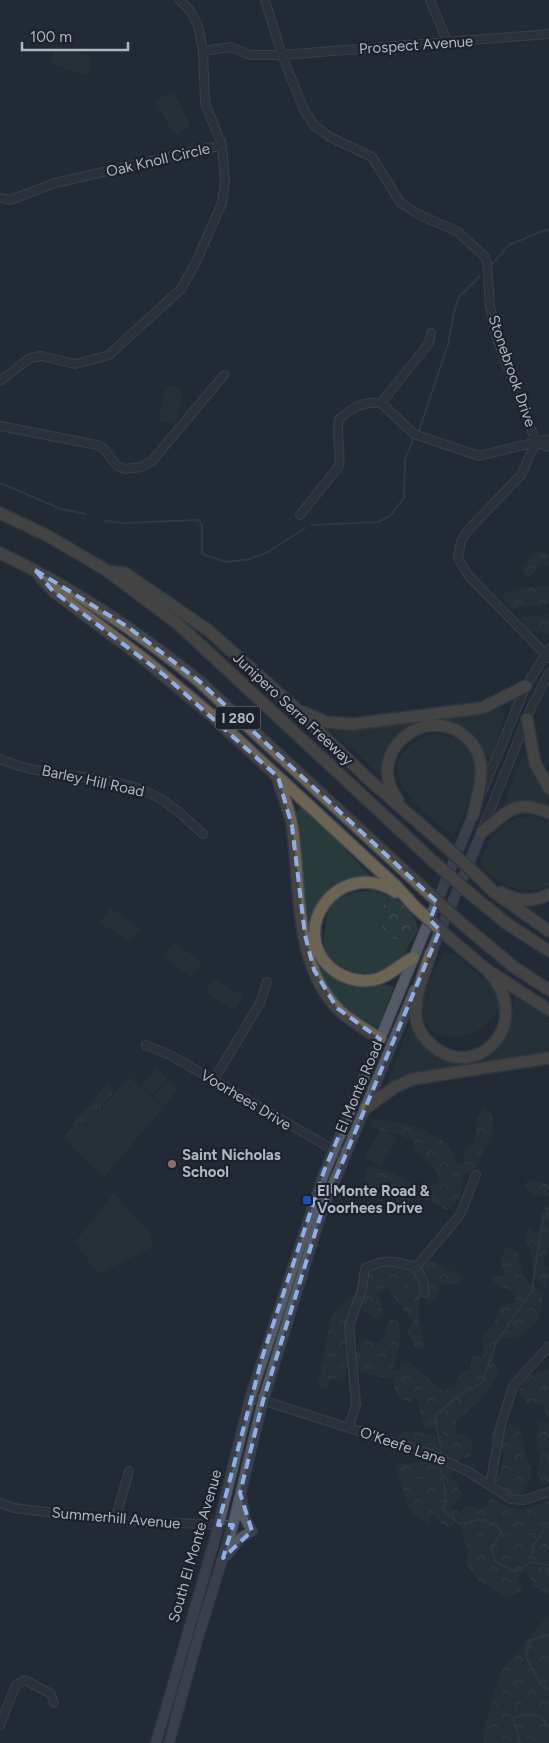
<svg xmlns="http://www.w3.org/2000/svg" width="549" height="1743" viewBox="0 0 549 1743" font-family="Figtree,sans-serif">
<defs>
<pattern id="forest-crowns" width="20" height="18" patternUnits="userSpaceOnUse" patternTransform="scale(1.25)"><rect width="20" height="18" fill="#293a3a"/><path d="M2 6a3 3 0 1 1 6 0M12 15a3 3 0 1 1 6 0" fill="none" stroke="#465455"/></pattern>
<pattern id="park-tufts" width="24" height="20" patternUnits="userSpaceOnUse" patternTransform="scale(1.25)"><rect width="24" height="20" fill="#293a3a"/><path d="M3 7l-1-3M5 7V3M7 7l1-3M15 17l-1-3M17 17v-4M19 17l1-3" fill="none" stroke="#465455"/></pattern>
</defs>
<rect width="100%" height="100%" fill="#232a35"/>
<!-- grass -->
<path fill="#293a3a" d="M60 46 89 56 92 61 87 73 83 75 53 64 51 60 55 48Z
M171 92 174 93 190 124 189 127 176 134 172 132 156 102 158 99Z
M170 386 180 388 183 393 177 421 173 424 162 422 159 417 166 389Z
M502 707 505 714 490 761 476 739 443 717Z
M406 720 409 729 387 769 378 775 355 751 333 734V727Z
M433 733C460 735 480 751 476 781 474 794 459 822 453 835 415 808 361 761 433 733Z
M521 759 530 760 549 792V806L532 802 502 809Z
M301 807 330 833 373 879 329 893 312 941 301 867 299 819 295 813Z
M532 816 549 823V884C525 899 493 885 480 862 493 831 496 820 532 816Z
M372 890 389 896 381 911 383 933 409 945C406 950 403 958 399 962 379 981 341 975 327 953 322 945 324 934 325 926 326 917 330 904 338 899 348 893 360 892 372 890Z
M110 908 140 928 131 942 100 923Z
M174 942 202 962 192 977 163 957Z
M444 953 454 954 493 987 501 1006C495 1014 488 1023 480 1029 460 1041 424 1041 423 1011 422 991 435 970 444 953Z
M322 966 330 973 394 987 378 1027C346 1012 332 1000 319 967Z
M213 978 243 996 235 1010 205 993Z
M514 995 549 1020V1054L479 1064 477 1059C512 1043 512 1029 514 995Z
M414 1024C434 1054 433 1057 470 1060V1066L417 1074 387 1083 408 1028Z
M156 1068 167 1078 152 1095 141 1086Z
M129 1077 164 1107 104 1177 69 1145Z
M168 1079 178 1089 164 1106 153 1096Z
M381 1129 397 1138 381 1167 364 1157Z
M114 1193 151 1235 152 1247 98 1274 75 1242Z"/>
<!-- forest -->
<path fill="url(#forest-crowns)" d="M536 550 549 554V567L540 564 532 575 524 577 522 567Z
M549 586V604L510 608 501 595 521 587Z
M549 613V633L531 632 519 618 548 615Z
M389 896C405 904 415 911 418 930L409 945 383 933 381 911Z
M484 1109 492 1112 494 1128 476 1169 462 1176C463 1193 461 1201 446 1210 428 1198 422 1196 402 1204L395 1199 389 1182 367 1192 365 1177 369 1166C378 1168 388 1170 396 1174 412 1182 421 1192 440 1183 435 1159 417 1163 413 1141L394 1133 371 1128 373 1119C397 1121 425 1128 445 1142 451 1146 454 1156 457 1163L464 1164V1149L475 1142 477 1118Z
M527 1180 549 1184V1196L533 1195 525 1186Z
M549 1200V1250L542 1261 549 1271 547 1289 536 1280 533 1270V1258L524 1238 529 1228 536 1233 544 1227 540 1216Z
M506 1246 518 1252C522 1276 522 1278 542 1293 545 1311 536 1328 520 1336 517 1338 512 1337 508 1337 491 1341 493 1361 498 1373 489 1393 473 1407 456 1421V1433L471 1438 473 1447 470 1457 460 1459 450 1476 458 1485 462 1497 452 1504V1509L460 1512 454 1524 448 1528 438 1521 433 1513 428 1524 414 1515 408 1506 395 1465 431 1460 433 1454 401 1443 398 1435 408 1431 442 1436 440 1428H425L416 1398 409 1402 399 1398 394 1389V1379L361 1373 354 1360 359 1341 365 1338 372 1343 381 1341 385 1335 387 1321 393 1320 398 1322 401 1339 393 1370 399 1371 401 1364 409 1362 442 1390 455 1386 461 1371 470 1370 472 1356 483 1357 482 1336 494 1324 499 1308 516 1301 513 1292 495 1284 492 1278 505 1275 500 1261Z
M426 1258 463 1277 459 1284H441L438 1294 429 1303 425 1298 430 1289 420 1264Z
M379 1263 411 1269 421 1275C422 1290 418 1305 419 1320 420 1332 426 1336 422 1348H416L407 1333 412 1321 390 1293 388 1286 377 1294 382 1301 383 1315 376 1318 365 1313 358 1303 348 1320 344 1337 349 1350 345 1379 339 1382 333 1378 326 1389 318 1386 331 1316 357 1291V1283Z
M549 1369V1417H546L543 1404 526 1403 518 1391 530 1375Z
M539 1421 549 1424V1482L542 1485 537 1472 540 1457 536 1439Z
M505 1424 519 1428 532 1474 524 1494 505 1495 496 1482 505 1454 490 1439 493 1428Z
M491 1498C515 1513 524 1512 549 1500V1594L534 1587 526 1570 518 1578 522 1590 509 1598 478 1581 465 1563 468 1551 458 1519 466 1505 481 1509Z
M549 1614V1743H483L485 1724 502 1670Z"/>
<!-- park -->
<path fill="url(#park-tufts)" d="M107 1084 115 1091 70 1143 64 1138 74 1126 72 1124Z"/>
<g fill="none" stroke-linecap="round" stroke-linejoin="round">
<!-- stream -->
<path stroke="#3a485c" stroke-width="2" d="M491 265 509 245 545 230 549 231
M419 430 448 345 454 312 459 297 480 276
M0 483 61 509 86 514
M105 521 125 523 198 520 202 525V554L226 562 250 559 268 552 305 528
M312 525 378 522 390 516 404 498 405 459 414 438
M440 1457 441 1451 435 1415 457 1397 482 1383 496 1342 532 1291 542 1221 549 1212
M439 1461 446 1495 443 1509 459 1524 484 1519 500 1529 501 1533 492 1549 495 1561 515 1572 531 1562 549 1565
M531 1562 533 1546 549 1522
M549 1635 529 1641 526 1656 531 1668 542 1686 549 1690
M520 1743 513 1718 522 1715H538L549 1726"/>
<defs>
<path id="minor" d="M265 0 282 55 304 110 315 126 330 137 372 157 400 202 416 213 458 232 485 257 487 262 490 306 497 338 536 442 521 475 469 529 461 541 458 558 468 575 549 658
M430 0 447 41
M203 51 231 47 250 55H282L549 34
M0 198 10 200 55 183 222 145
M0 381 30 358 41 356 75 364 109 355 181 289 195 264 222 203 225 181 222 145 205 103 203 51 198 25 191 12 180 0
M381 403 414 434 479 456 549 439
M0 426 97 445 104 449 117 466 125 469 141 467 152 461 224 375
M536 442 549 447
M300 515 339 466C341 450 336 435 339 419 354 407 362 401 381 403L429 343 431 333
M0 759C46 779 101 773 147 792 168 801 187 819 203 834
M482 792 526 686 549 649
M482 830 532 706 549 673
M146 1045 170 1055 346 1157
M213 1081 260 1003 267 982
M416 1267 460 1215 476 1175
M416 1267 423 1281 425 1293
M250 1398 271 1403 433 1455 469 1472 511 1499 524 1500 549 1492
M349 1427 356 1404 349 1326 362 1290 365 1268C388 1258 393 1261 416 1267
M490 1485 501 1425 513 1386 549 1346
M0 1503 14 1508 121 1521 233 1525
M115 1520 129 1471
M0 1725 16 1685 25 1680 51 1694 54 1703"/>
<path id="major" d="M428 960 482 832
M226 1556 241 1538 252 1531 245 1518 241 1494
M156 1743 216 1535 250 1398 323 1176 473 815
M169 1743 198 1638 233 1525 263 1401 322 1211 415 990"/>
<path id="highway" d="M0 513 48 536 106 570 178 624 434 862
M0 553C72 587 137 631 199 681L424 889
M108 571 125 573 208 630 291 704 366 777 443 844
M39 575 53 591 144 659 210 714 396 886 415 907
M303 712 326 722 352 724 482 708 526 686
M527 719 535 763 549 788
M278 779C282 795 290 810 292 826 301 885 293 962 337 1008 349 1021 366 1029 380 1039
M398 800C362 754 426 699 468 739 476 747 480 756 481 766 482 783 477 799 473 815
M482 832C506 814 515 797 549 813
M479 877 494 892 549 931
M396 892C338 855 283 934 336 972 347 979 360 982 373 980 390 977 399 964 413 958
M501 892C517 901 533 903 549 894
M473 896 506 923 549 951
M461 923 514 967 549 990
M454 942 487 970 549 1010
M431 953C424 974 414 995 416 1017 417 1029 424 1039 433 1046 476 1083 537 1023 487 970
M366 1108 395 1087 413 1079 549 1058"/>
</defs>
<!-- minor casing -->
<use href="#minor" stroke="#545a64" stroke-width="10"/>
<!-- major casing -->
<use href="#major" stroke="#40454f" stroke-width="12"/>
<!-- highway casing -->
<use href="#highway" stroke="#414751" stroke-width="14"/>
<!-- minor -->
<use href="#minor" stroke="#363c46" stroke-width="8"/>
<!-- major -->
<use href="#major" stroke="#555b66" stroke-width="10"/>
<!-- highway -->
<use href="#highway" stroke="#6b6354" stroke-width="11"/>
<defs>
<path id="highway-bridge" d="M443 844 479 877
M434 862 473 896
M424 889 461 923
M415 907 454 942"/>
</defs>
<!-- highway-bridge casing -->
<use href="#highway-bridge" stroke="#414751" stroke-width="14" stroke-linecap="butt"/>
<!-- highway-bridge -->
<use href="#highway-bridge" stroke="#6b6354" stroke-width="11"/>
</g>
<!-- marked area -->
<path d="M0 0H549V1743H0ZM35 570 128 627 199 681 437 902 430 920 440 930 322 1211 263 1401 240 1493 252 1531 223 1558 233 1525H218L262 1358 324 1171 380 1039 337 1008 314 970 305 935 292 826 278 777 164 675 53 591Z" fill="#232a35" fill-opacity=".55" fill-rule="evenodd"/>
<path fill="none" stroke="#8fafe9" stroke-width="4" stroke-dasharray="10 6" stroke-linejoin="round" d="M35 570 128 627 199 681 437 902 430 920 440 930 322 1211 263 1401 240 1493 252 1531 223 1558 233 1525H218L262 1358 324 1171 380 1039 337 1008 314 970 305 935 292 826 278 777 164 675 53 591Z"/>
<!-- markers -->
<circle fill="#8d6e63" stroke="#1c212b" stroke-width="2" cx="172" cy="1164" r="5"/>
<rect fill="#1a4fb4" stroke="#1c212b" stroke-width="2" x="302" y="1195" width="10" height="10" rx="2.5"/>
<g text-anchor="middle" stroke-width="4.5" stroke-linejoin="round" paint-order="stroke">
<!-- shield labels -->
<rect fill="#1c212b" stroke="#848a95" stroke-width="1" x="215.5" y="706.5" width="45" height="23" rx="4"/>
<g font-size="14" font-weight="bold" fill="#b1b7c2">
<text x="238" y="723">I 280</text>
</g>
<!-- street labels -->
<g font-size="15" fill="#b1b7c2" stroke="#1c212b">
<text transform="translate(416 45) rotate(-4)" y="5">Prospect Avenue</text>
<text transform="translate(158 160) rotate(-13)" y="5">Oak Knoll Circle</text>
<text transform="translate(512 371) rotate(71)" y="5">Stonebrook Drive</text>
<text transform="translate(293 709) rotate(43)" y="5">Junipero Serra Freeway</text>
<text transform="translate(93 781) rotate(12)" y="5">Barley Hill Road</text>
<text transform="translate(359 1087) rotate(-67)" y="5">El Monte Road</text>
<text transform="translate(246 1100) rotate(31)" y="5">Voorhees Drive</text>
<text transform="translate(403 1446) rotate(19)" y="5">O'Keefe Lane</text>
<text transform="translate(116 1518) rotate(5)" y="5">Summerhill Avenue</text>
<text transform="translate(195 1546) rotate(-74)" y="5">South El Monte Avenue</text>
</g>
<!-- poi labels -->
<g font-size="15" font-weight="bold" fill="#b1b7c2" stroke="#1c212b" text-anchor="start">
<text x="182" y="1160">Saint Nicholas<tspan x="182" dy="17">School</tspan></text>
<text x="317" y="1196">El Monte Road &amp;<tspan x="317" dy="17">Voorhees Drive</tspan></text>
</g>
</g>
<!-- scale -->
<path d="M22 42v8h106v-8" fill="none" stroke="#b1b7c2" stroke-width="2.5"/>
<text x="30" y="42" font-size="15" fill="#b1b7c2" stroke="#1c212b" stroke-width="4" paint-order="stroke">100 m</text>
</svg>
